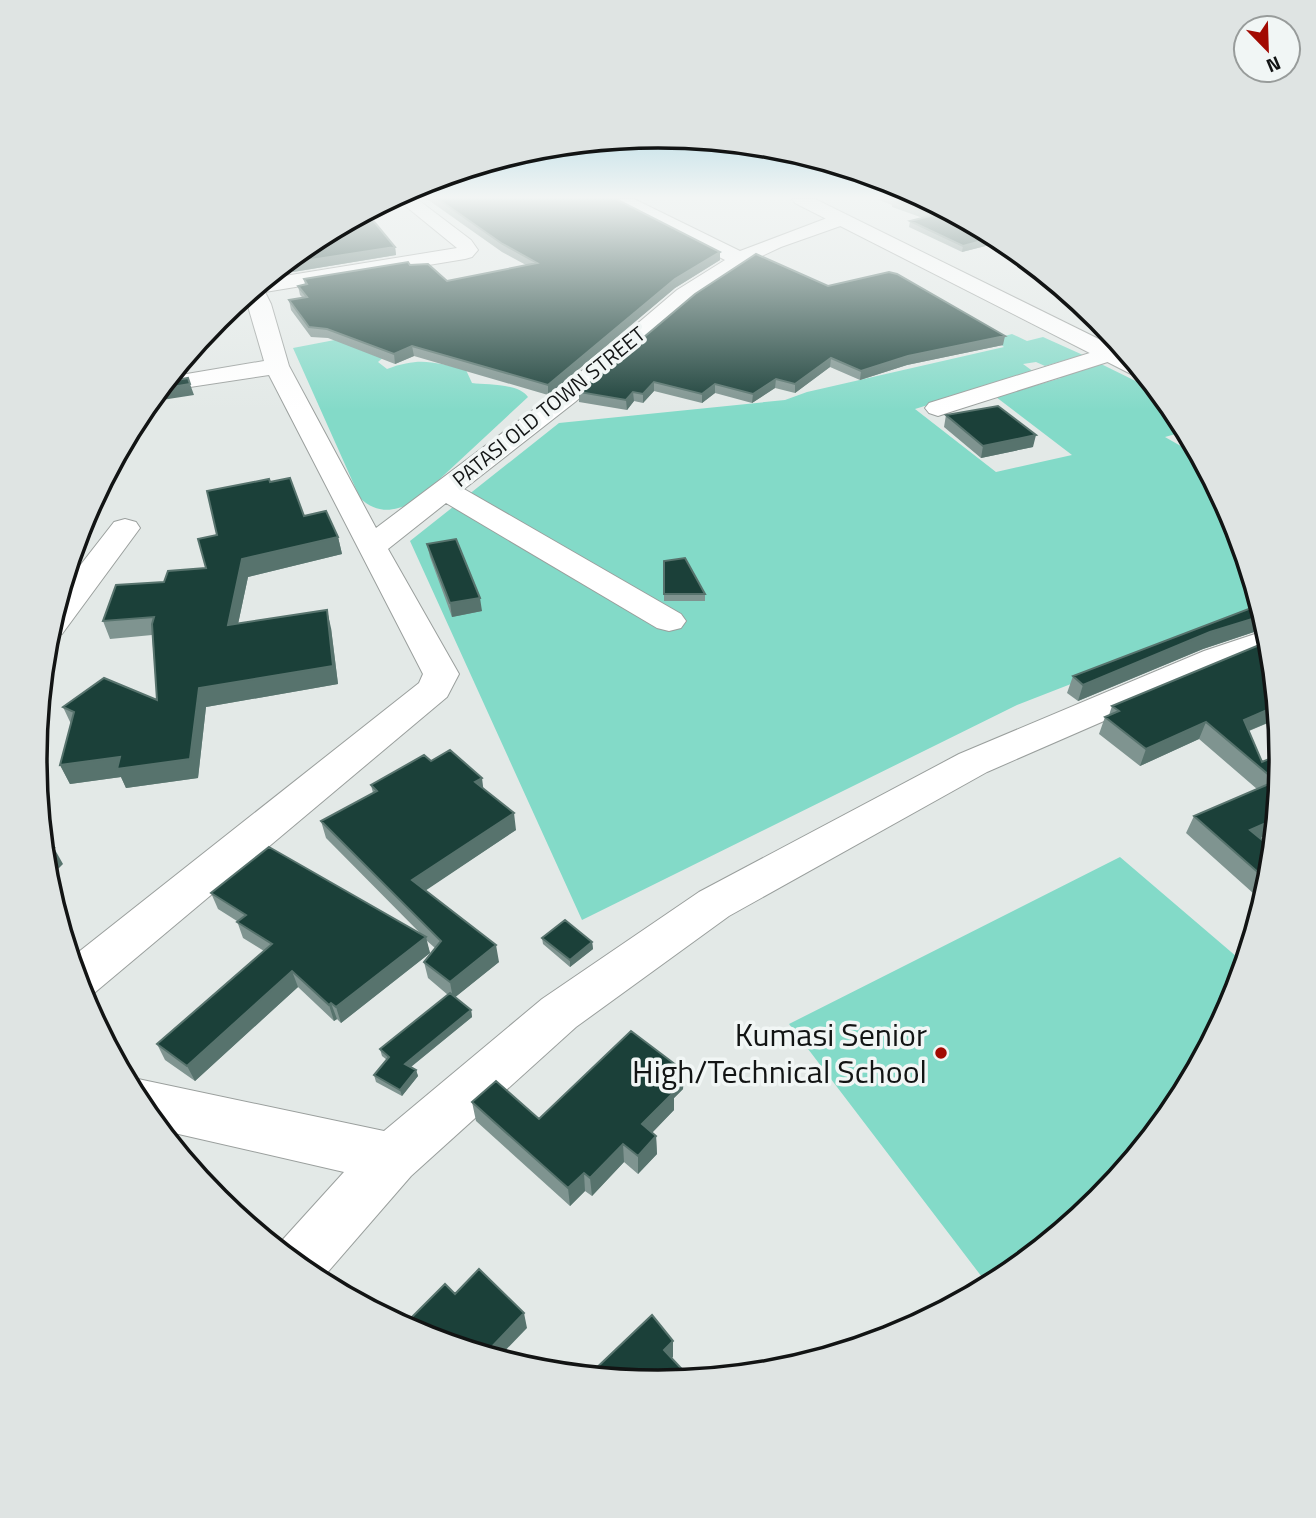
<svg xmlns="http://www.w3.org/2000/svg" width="1316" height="1518" viewBox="0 0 1316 1518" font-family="'Titillium Web',sans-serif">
<rect width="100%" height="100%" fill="#e3e9e7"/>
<!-- green -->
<path fill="#83dac8" d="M423 323 378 362 387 369C420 357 433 362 466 370L472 383C487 385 519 383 528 397L415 502C394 511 378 515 360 498L293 348Z
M1012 334 1027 341 1043 337 1083 355 1045 366 1036 362 1023 364 1034 372 915 409 996 472 1072 455 996 397 1061 378 1059 376 1099 363 1160 393 1176 413 1186 431 1165 437 1200 457 1234 521 1261 610 1017 705 582 920 410 541 559 423 785 400 807 392 1004 347 993 339Z
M1120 857 1244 963C1217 1050 1162 1133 1099 1199 1071 1228 1035 1252 1004 1277L988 1285 789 1024Z"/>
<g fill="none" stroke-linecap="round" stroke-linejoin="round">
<defs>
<path id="minor" d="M397 199H417L471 240 478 250 472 257 465 259 265 292 271 304 289 366 376 528 557 392 677 290 725 260 614 203 611 199H634L740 251 835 215 842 213 851 219 849 223 781 247 747 263 693 300 575 402 464 489 681 614 686 621 681 628 669 631 657 628 446 503 388 549 459 674 447 697 93 994 82 997 71 958 419 683 423 674 269 375 157 392 169 377 264 361 245 296 266 279 457 248Z
M1109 347 1117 349 1121 354 1117 359 947 413 938 416 929 413 925 408 929 403Z
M125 519 136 522 140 528 62 634 47 636 61 590 114 522Z
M1267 630 1270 651 1228 667 987 772 729 916 576 1027 411 1176 320 1281 276 1247 344 1172 161 1130 140 1105 128 1083 138 1079 384 1131 542 999 699 892 959 754 1204 651Z"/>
<path id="highway" d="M792 199H815L1127 353 1145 375 1131 374 795 203Z"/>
</defs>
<!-- minor casing -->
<use href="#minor" stroke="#9a9f9d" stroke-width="2"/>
<!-- highway casing -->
<use href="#highway" stroke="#9a9f9d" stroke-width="2"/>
<!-- minor -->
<use href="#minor" fill="#fff" fill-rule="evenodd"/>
<!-- highway -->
<use href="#highway" fill="#fff" fill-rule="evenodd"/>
</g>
<!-- wall -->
<path fill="#7f9490" d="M427 199H616L720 252V260L675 288 548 395 414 356 395 364 328 338 311 337 291 310 289 300 303 298 300 295 298 286 305 285 304 279 410 265 447 281 526 265 502 252Z
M877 199H925L1005 241 962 252 909 227 910 221 923 218 892 207V205Z
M312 241 395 247 396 255 293 272 287 261Z
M828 286 1003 345 907 365 860 380 830 367 795 393 775 388 752 403 715 393 702 403 654 391 643 403 634 401 627 410 579 402V392Z
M946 415 1033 447 981 458 944 427Z
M270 482 304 516 338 537 342 554 248 577 238 624 331 628 338 684 206 707 198 778 126 788 121 777 70 784 60 765 71 724 63 707 157 700 152 635 110 639 103 621 164 582 206 568 217 535Z
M427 544 482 611 452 617 430 557Z
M664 561 705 594V601H664Z
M1259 605 1266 628 1203 649 1078 701 1067 693 1073 676Z
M1269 641 1277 719 1249 731 1262 762 1281 759 1260 838 1269 881 1263 902 1186 833 1194 816 1257 789 1199 739 1140 766 1099 734 1105 717 1109 715 1112 706Z
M431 761 484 789 516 830 425 890 499 962 455 997 471 1010 472 1017 411 1067 416 1070 418 1076 402 1096 376 1082 374 1075 387 1060 382 1056 380 1049 448 995 428 978 424 962 435 948 426 940 430 953 341 1023 337 1019 334 1021 298 987 195 1081 165 1060 157 1044 264 951 243 938 237 921 218 909 211 893 422 935 326 838 321 821 373 793 371 785Z
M542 938 592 942 593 949 570 967 543 944Z
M684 1071 683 1089 674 1098V1110L652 1133 656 1136 657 1154 638 1174 624 1162 592 1196 585 1191 570 1206 476 1121 472 1102 539 1119Z"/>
<!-- shaded-wall -->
<path fill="#57736d" d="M997 237 1005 241 962 252 963 246Z
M395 247 396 255 293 272 291 263Z
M720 252V260L675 288 548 395V385L675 279Z
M1005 336 1003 345 907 365 860 380 861 371 908 356Z
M412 346 414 356 395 364 394 354Z
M831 358 830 367 795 393V384Z
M181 363 184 372 172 374Z
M776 379 775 388 752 403 753 394Z
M654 382V391L643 403V394Z
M190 384 194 395 149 402 160 389Z
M715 384V393L702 403V394Z
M633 392 634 401 627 410 626 400Z
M146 405 150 417 136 420 140 413Z
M1036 435 1033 447 981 458 983 446Z
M338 537 342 554 248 577 234 643 228 625 242 559Z
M480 598 482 611 452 617 450 603Z
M327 610 331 628 338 684 206 707 198 778 126 788 121 777 70 784 60 765 199 688Z
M1262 616 1266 628 1203 649 1078 701 1083 685 1210 632Z
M1276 706 1277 719 1236 736 1244 720Z
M1206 722 1199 739 1140 766 1146 749Z
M482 778 484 794 475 782Z
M514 813 516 830 416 897 412 880Z
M1275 819 1274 832 1241 847 1250 830Z
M54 848 63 864 47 880 45 857Z
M426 937 430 953 341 1023 336 1007Z
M592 942 593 949 570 967V960Z
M496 945 499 962 453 999 450 982Z
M292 971 298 987 195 1081 187 1066Z
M331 1003 337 1019 334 1021 329 1005Z
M471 1010 472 1017 407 1070 405 1064Z
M416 1070 418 1076 402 1096 400 1090Z
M684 1071 683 1089 674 1098V1110L642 1143V1124L668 1087Z
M656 1136 657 1154 638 1174V1156Z
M623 1144 624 1162 592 1196 590 1178Z
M584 1173 585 1191 570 1206 568 1188Z
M241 1212 247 1224 238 1217Z
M524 1313 527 1328 498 1358 485 1354Z
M673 1341V1357L664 1365V1350Z"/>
<!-- building -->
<path fill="#1b4039" stroke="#57736d" stroke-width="2" d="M438 199H616L720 252 675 279 548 385 412 346 394 354 327 329 309 327 289 300 307 297 298 286 307 284 304 279 408 262 410 265 428 264 447 281 537 263 501 243Z
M893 199H925L997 237 963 246 910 221 934 215 893 201 895 200Z
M366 212 395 247 291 263 289 260 312 241Z
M756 254 828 286 889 272 897 274 1005 336 908 356 861 371 831 358 795 384 776 379 753 394 715 384 702 394 654 382 643 394 633 392 626 400 579 392 695 294Z
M188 378 190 384 160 389 165 382Z
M998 406 1036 435 983 446 946 415Z
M290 478 304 516 326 511 338 537 242 559 228 625 327 610 333 666 199 688 190 759 117 769 120 757 60 765 74 712 63 707 104 678 157 700 152 624 154 617 103 621 116 585 164 582 168 571 206 568 198 539 217 535 207 491 269 479 270 482Z
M456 539 480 598 450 603 427 544Z
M685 558 705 594H664V561Z
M1259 605 1262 616 1210 632 1083 685 1073 676Z
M1269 641 1276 706 1244 720 1262 762 1281 754V759L1275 819 1250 830 1272 848 1269 882 1194 816 1276 781 1206 722 1146 749 1105 717 1119 711 1112 706Z
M450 750 482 778 475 782 514 813 412 880 496 945 450 982 424 962 441 941 321 821 377 791 371 785 424 755 431 761Z
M43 845 54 848 45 857Z
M269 847 426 937 336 1007 331 1003 329 1005 292 971 187 1066 157 1044 272 944 237 922 246 915 211 893Z
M565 920 592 942 570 960 542 938Z
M450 993 471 1010 405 1064 416 1070 400 1090 374 1075 389 1057 380 1049Z
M631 1031 684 1071 668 1087 675 1091 642 1124 656 1136 638 1156 623 1144 590 1178 584 1173 568 1188 472 1102 496 1081 539 1119Z
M231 1210 241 1212 238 1217Z
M479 1269 524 1313 485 1354 419 1334 403 1326 445 1284 455 1294Z
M652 1315 673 1341 664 1350 691 1379 658 1382 589 1375Z"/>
<!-- sky -->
<linearGradient id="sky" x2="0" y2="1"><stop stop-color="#6bbbd2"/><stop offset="0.48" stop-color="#f2f5f4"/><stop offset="1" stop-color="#f2f5f4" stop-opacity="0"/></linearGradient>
<rect width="1316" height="411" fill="url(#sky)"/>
<!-- markers -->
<circle fill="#a20a02" stroke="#f1f6f5" stroke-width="2.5" cx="941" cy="1053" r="7"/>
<g text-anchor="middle" stroke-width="7" stroke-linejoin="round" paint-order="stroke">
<!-- far-street labels -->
<g font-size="21" fill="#121414" stroke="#f1f6f5">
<text transform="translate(549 407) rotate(-39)" y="7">PATASI OLD TOWN STREET</text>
</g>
<!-- near-poi labels -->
<g font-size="32" fill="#121414" stroke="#f1f6f5" text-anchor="end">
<text x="927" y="1046">Kumasi Senior<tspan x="927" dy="37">High/Technical School</tspan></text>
</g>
</g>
<!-- crop -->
<path d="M0 0H1316V1518H0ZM47 759a611 611 0 1 1 1222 0a611 611 0 1 1-1222 0Z" fill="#dfe4e3" fill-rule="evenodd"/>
<path fill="none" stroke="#121414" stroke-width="3.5" d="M47 759a611 611 0 1 1 1222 0a611 611 0 1 1-1222 0Z"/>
<!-- north arrow -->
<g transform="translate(1267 49) rotate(157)"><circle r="33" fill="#f1f6f5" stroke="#989c9b" stroke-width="2"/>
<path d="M0-5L12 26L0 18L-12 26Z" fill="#a20a02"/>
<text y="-10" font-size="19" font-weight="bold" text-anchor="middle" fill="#121414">N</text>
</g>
</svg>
